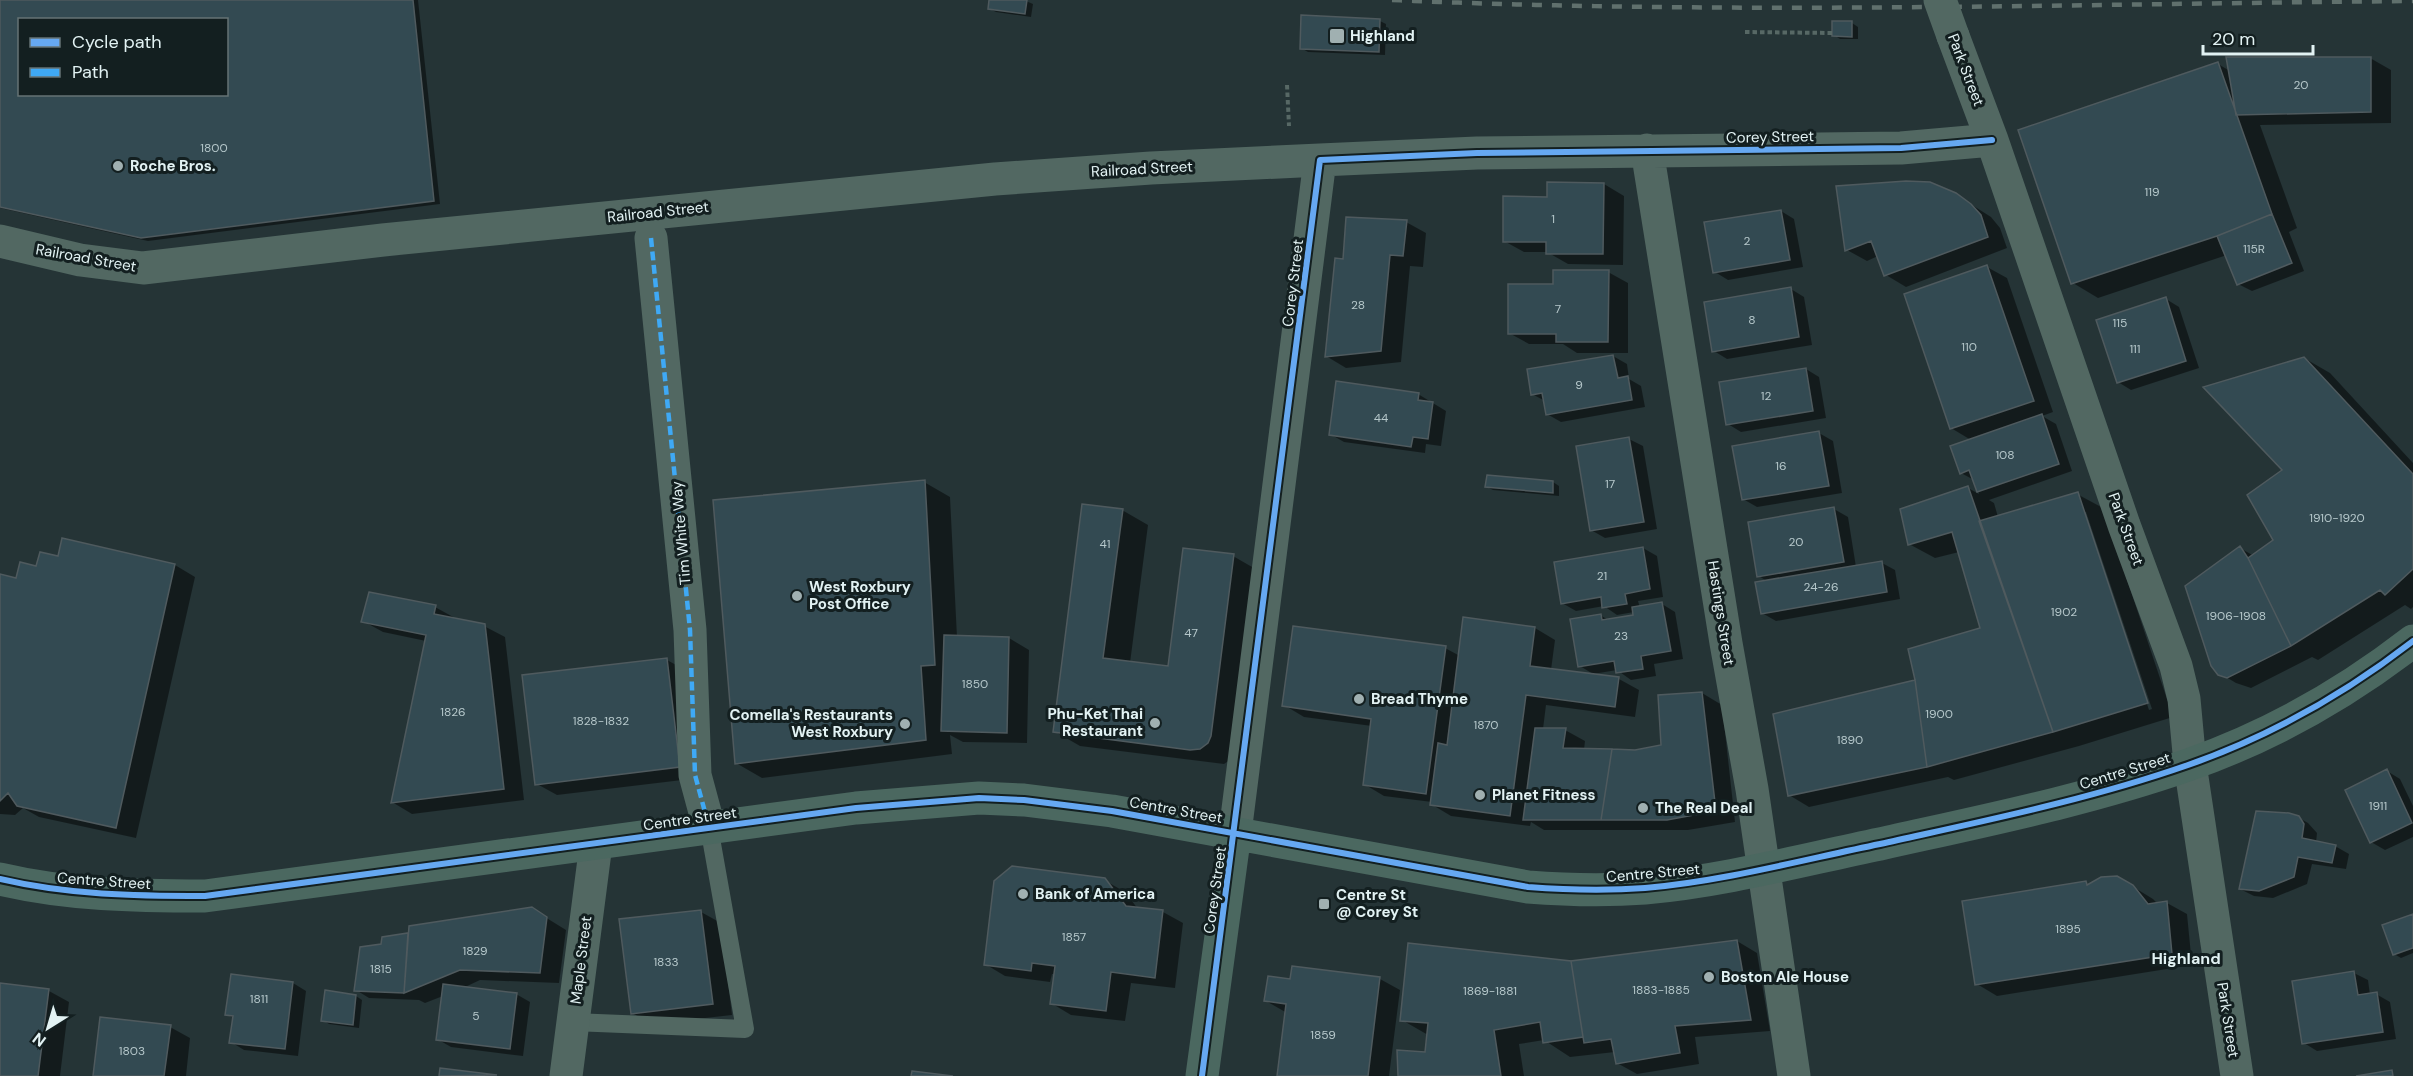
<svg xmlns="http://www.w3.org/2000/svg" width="2413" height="1076" viewBox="0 0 2413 1076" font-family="'DM Sans',sans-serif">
<rect width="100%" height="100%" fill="#253436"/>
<!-- shadow -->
<path fill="#0007" fill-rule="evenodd" d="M0 0H418L440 204 148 241 0 208ZM20 20H226V94H20Z
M991 0 1026 1 1033 4 1031 17 996 12 990 9Z
M1380 21 1386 24 1385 55 1308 52 1301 48Z
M1834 23H1852L1858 27V39H1840L1834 35Z
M2370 58 2391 70V123L2260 125 2297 228 2289 232 2304 271 2252 291 2238 284 2227 255 2098 298 2073 283 2218 64 2230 71Z
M1604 184 1624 196 1623 265 1568 264 1547 252H1524L1504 241 1548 198Z
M1950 191 1991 217 2000 228 2007 248 1906 287 1886 275 1878 256 1867 261 1847 250Z
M1781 211 1794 219 1803 267 1728 280 1715 272Z
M1406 222 1426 233 1423 267 1410 266 1401 362 1346 368 1326 356 1345 261Z
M1987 267 2007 278 2053 412 2042 416 2056 424 2072 471 1989 500 1994 503 1998 517 2077 494 2103 508 2173 717 2079 746 1954 780 1948 777 1809 807 1789 795 1917 681 1982 630 1959 552 1935 558 1909 544 1968 488 1979 494 1974 480 1961 473 1971 440 1951 428ZM2083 512H2086L2152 709 2149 710Z
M1608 272 1628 283V353H1577L1563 344H1529L1509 333 1555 285Z
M1791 289 1804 297 1812 345 1727 359 1714 351Z
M2166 299 2179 307 2199 368 2131 390 2118 382Z
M1613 356 1627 364 1629 379 1641 386 1645 407 1561 422 1547 414 1545 401 1532 394Z
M2304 358 2330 373 2413 463V607L2411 609 2405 605 2318 660 2312 657 2251 688 2236 683 2216 671 2240 548 2254 556 2275 540 2284 470Z
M1806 369 1819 377 1826 418 1741 432 1728 424Z
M1418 394 1446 411 1441 446 1426 444 1425 453 1344 442 1330 434Z
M1819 433 1833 441 1842 493 1757 507 1743 499Z
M1629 439 1643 446 1657 529 1605 538 1591 530Z
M1488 476 1553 482 1559 486V496L1493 490 1487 487Z
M924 482 950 497 957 637 1009 638 1029 650 1027 743 963 742 950 735 952 754 762 778 736 763Z
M1834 509 1848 517 1856 567 1882 563 1895 570 1900 599 1776 621 1762 613 1768 582 1759 576Z
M1122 510 1148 525 1130 663 1169 668 1233 556 1259 571 1233 758 1224 764 1080 746 1054 731Z
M63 540 175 565 195 577 136 838 39 817 23 808 15 815 0 814V576L17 580 59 558Z
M1643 548 1657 556 1663 597 1638 601 1640 608 1662 604 1675 612 1683 659 1654 664 1656 676 1631 680 1617 670 1593 674 1580 666 1600 615 1610 621 1634 616V612L1617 615 1604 606 1576 611 1562 603Z
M435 607 455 618 484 626 505 637 524 800 412 814 392 802 426 641 383 632 363 621Z
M1465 619 1535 628 1555 640 1551 670 1619 679 1639 690 1635 717 1546 705 1543 729 1565 730 1585 741 1584 750 1635 751 1663 746 1702 693 1722 705 1735 822 1688 830H1544L1531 822 1530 826 1451 816 1431 804 1432 802 1384 796 1364 784 1372 726 1304 717 1284 705 1445 648 1460 656Z
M667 660 687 671 699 778 557 795 537 784Z
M2387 771 2400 779 2413 806V837L2385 850 2371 842Z
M2294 815 2308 823 2317 833 2316 843 2335 846 2349 854 2346 869 2312 864 2307 884 2273 898 2254 896 2240 889Z
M1104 880 1125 892 1138 909 1163 912 1183 923 1175 988 1131 983 1125 1021 1071 1015 1051 1003 1055 974H1052L1050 982 1005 976 985 964Z
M2122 880 2153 899 2158 904 2167 903 2187 914 2192 965 1997 996 1977 984 2086 883 2090 885Z
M532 909 566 930 559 983 480 980 463 988 516 994 530 1002 523 1056 451 1047 437 1039 443 996 425 1003 419 1000 369 998 356 990 383 945V938L410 936Z
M701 912 721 923 732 1015 652 1024 632 1013Z
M2413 916V953L2401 958 2394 954Z
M1737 941 1757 953 1770 1031 1695 1037 1699 1064 1637 1074 1617 1063 1615 1052 1570 1057 1544 1040 1519 1044 1524 1076H1400L1426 1054 1428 1035 1402 1020 1571 962Z
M1293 967 1380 979 1400 990 1389 1076H1278L1287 1013 1266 1001 1291 980Z
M2354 973 2368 980 2370 995 2376 994 2390 1002 2396 1039 2317 1051 2304 1043Z
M293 983 306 991 298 1056 244 1050 231 1042 234 1018 227 1015Z
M0 985 49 991 69 1002 60 1076H0Z
M327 992 356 996 362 1000 359 1028 329 1024 323 1020Z
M170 1027 190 1038 186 1076H94Z
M441 1069 494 1076H440Z"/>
<!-- building -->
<path fill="#334a52" stroke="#4f5a5e" stroke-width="1.5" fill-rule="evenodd" d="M0 0H413L434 201 141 238 0 207ZM20 20H226V94H20Z
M989 0H1027L1025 14 988 9Z
M1301 15 1380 19 1379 52 1300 49Z
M1832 21H1852V37L1832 36Z
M2226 57H2371V112L2236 115Z
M2218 62 2272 214 2217 236 2071 284 2018 130Z
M1906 181 1930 182 1956 193 1971 204 1981 215 1988 237 1884 276 1871 241 1845 251 1836 186Z
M1547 182 1604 183 1603 254H1546V242H1503V196L1547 197Z
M1781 210 1790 260 1713 273 1704 222Z
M2272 214 2292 263 2237 285 2217 236Z
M1346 217 1407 220 1403 256 1390 255 1381 351 1325 357 1335 258 1343 259Z
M1987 265 2034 401 1950 429 1904 294Z
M1553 270H1609L1608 342H1556V334H1508V284H1553Z
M1791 287 1799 337 1712 352 1704 302Z
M2166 297 2186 361 2117 383 2096 320Z
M1613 355 1618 378 1628 376 1632 400 1546 415 1542 393 1531 395 1527 369Z
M2304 357 2413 474V569L2385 595 2380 590 2291 646 2248 558 2273 540 2247 495 2282 470 2203 387Z
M1806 368 1813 411 1726 425 1719 382Z
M1336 381 1419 393 1418 400 1433 402 1428 439 1413 437 1411 447 1329 435Z
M2042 414 2059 464 1977 492 1969 470 1960 474 1950 446Z
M1819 431 1829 486 1742 500 1732 446Z
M1629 437 1644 522 1590 531 1576 446Z
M1487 475 1553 481V493L1485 487Z
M925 480 935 665 921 666 926 740 735 764 713 500Z
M1968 486 2053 732 1927 767 1915 680 1908 649 1980 628 1952 532 1908 545 1900 509Z
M2078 492 2148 703 2053 732 1979 521Z
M1082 504 1123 509 1103 658 1168 666 1183 548 1234 554 1211 736 1208 743 1200 749 1190 750 1053 732Z
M1834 507 1844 562 1757 577 1748 522Z
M62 538 175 564 116 828 17 806 8 793 0 801V574L16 578 20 562 36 566 40 552 58 556Z
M2240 546 2248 558 2291 646 2227 678 2218 675 2211 666 2185 586Z
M1643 547 1650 589 1625 594 1627 604 1602 608 1601 597 1561 604 1554 562Z
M1882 561 1887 592 1761 614 1755 582Z
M369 592 436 605 434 614 485 624 504 789 391 803 426 635 361 622Z
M1662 602 1671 651 1641 656 1643 669 1616 673 1614 661 1578 667 1570 619 1601 614 1602 620 1633 615 1632 607Z
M1463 617 1535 627 1530 666 1619 677 1615 707 1526 695 1510 816 1430 805 1438 743 1447 745Z
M1293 626 1446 646 1426 794 1363 785 1371 719 1282 706Z
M944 635 1009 637 1007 733 941 731Z
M667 658 680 767 535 785 522 675Z
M1915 680 1927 767 1788 796 1773 714Z
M1702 692 1716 811 1667 820H1601L1612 749 1635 750 1661 745 1658 695Z
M1535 728H1566L1563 748 1612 749 1601 820H1523Z
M2387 769 2412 823 2370 843 2345 790Z
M2256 811 2289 813 2299 816 2304 824 2302 838 2336 845 2332 863 2298 857 2294 877 2259 891 2239 889Z
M1012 866 1105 878 1126 906 1163 910 1155 978 1111 972 1106 1011 1050 1004 1055 966 1032 963 1031 971 984 965 994 881Z
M2117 876 2133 885 2148 904 2167 901 2172 954 1975 985 1962 901 2086 881 2087 885 2101 877Z
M532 907 547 917 540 973 460 970 404 993 409 926Z
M701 910 713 1004 631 1014 619 919Z
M2413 914V948L2393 955 2382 925Z
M408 933 404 993 354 991 360 947 381 944 382 937Z
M1737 940 1751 1020 1675 1026 1680 1053 1616 1064 1611 1039 1584 1043 1571 961Z
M1408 943 1571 961 1583 1037 1543 1043 1540 1022 1494 1030 1501 1076H1398L1397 1050 1425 1052 1428 1023 1400 1021Z
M1292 966 1380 977 1368 1076H1277L1286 1004 1264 1001 1268 976 1290 979Z
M2354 971 2358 995 2377 992 2383 1032 2302 1044 2292 981Z
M231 974 293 982 285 1049 229 1043 233 1016 225 1015Z
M0 983 49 989 38 1076H0Z
M443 984 517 993 510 1049 436 1040Z
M325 990 356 995 353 1025 321 1021Z
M100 1017 171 1025 164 1076H93Z
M440 1068 497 1075 439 1076Z
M2392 1070 2393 1076H2356Z
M912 1071 953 1076H911Z"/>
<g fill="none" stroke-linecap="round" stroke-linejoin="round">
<!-- path -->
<path stroke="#576865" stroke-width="4" stroke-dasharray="4.5 3" stroke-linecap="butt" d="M1745 32 1832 33
M1287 85 1289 126"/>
<!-- lane -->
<path stroke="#526862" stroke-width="18" d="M573 1022 745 1029 709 827"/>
<!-- street -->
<path stroke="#526862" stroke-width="33" d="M1953 36 1992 140 2124 525 2176 666 2184 699 2190 764 2237 1076
M1647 150 1726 643 1752 789 1794 1076
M651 238 690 630 695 775 709 827
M0 241 80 260 143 268 383 240 995 179 1151 168 1320 160
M1235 833 1320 160 1477 153 1901 148 1992 140
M566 1076 596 844"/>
<!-- secondary -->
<path stroke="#4b6860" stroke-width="33" d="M0 879C68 895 135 896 205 896L856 808 979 798 1024 800 1112 811 1528 887C1567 890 1606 891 1645 888 1724 881 1802 860 1880 844 1983 821 2088 800 2188 765 2268 737 2346 693 2413 641
M1202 1076 1235 833"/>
<!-- rail -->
<path stroke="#60706d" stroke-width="4.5" stroke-dasharray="10 10" stroke-linecap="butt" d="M1392 0C1732 15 2073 4 2413 1"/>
<!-- street-bridge -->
<path stroke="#526862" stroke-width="33" d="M1940 0 1953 36"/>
<!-- quiet -->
<path stroke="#3fa9f5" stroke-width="4.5" stroke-dasharray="9 4.5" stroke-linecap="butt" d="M651 238 690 630 695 775 709 827"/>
<defs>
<path id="cycleway" d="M0 879C68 895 135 896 205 896L856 808 979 798 1024 800 1112 811 1528 887C1567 890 1606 891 1645 888 1724 881 1802 860 1880 844 1983 821 2088 800 2188 765 2268 737 2346 693 2413 641
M1202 1076 1320 160 1477 153 1901 148 1992 140"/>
</defs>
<!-- cycleway casing -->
<use href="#cycleway" stroke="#131f20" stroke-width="10"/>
<!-- cycleway -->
<use href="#cycleway" stroke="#66a8f1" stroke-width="6"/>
</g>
<!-- markers -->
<g fill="#a0b0b1" stroke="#131f20" stroke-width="2">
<rect x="1329" y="28" width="16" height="16" rx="3"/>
<circle cx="118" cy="166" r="6"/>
<circle cx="797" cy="596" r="6"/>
<circle cx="1359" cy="699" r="6"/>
<circle cx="1155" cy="723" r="6"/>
<circle cx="905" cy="724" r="6"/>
<circle cx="1480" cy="795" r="6"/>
<circle cx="1643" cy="808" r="6"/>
<circle cx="1023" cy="894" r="6"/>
<rect x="1318" y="898" width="12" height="12" rx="3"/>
<circle cx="1709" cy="977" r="6"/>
</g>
<g text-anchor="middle" stroke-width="6" stroke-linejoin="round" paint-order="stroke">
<!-- number labels -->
<g font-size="12" fill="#b6c8cb">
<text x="2301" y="89">20</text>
<text x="214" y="152">1800</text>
<text x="2152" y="196">119</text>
<text x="1553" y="223">1</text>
<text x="1747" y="245">2</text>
<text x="2254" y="253">115R</text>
<text x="1358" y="309">28</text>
<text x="1558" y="313">7</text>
<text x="1752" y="324">8</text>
<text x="2120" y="327">115</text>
<text x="1969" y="351">110</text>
<text x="2135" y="353">111</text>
<text x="1579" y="389">9</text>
<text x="1766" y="400">12</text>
<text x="1381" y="422">44</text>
<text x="2005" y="459">108</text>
<text x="1781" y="470">16</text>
<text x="1610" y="488">17</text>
<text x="2337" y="522">1910-1920</text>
<text x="1796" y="546">20</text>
<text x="1105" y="548">41</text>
<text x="1602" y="580">21</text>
<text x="1821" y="591">24-26</text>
<text x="2064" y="616">1902</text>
<text x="2236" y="620">1906-1908</text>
<text x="1191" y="637">47</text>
<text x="1621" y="640">23</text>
<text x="975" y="688">1850</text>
<text x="453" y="716">1826</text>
<text x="1939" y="718">1900</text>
<text x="601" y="725">1828-1832</text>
<text x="1486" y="729">1870</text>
<text x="1850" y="744">1890</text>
<text x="2378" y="810">1911</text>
<text x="2068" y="933">1895</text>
<text x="1074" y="941">1857</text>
<text x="475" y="955">1829</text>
<text x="666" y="966">1833</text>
<text x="381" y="973">1815</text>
<text x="1661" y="994">1883-1885</text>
<text x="1490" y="995">1869-1881</text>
<text x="259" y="1003">1811</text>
<text x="476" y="1020">5</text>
<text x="1323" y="1039">1859</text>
<text x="132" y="1055">1803</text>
</g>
<!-- poi labels -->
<g font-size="15" font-weight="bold" fill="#e2f2f3" stroke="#131f20" text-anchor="start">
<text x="1350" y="41">Highland</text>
<text x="130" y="171">Roche Bros.</text>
<text x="809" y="592">West Roxbury<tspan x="809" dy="17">Post Office</tspan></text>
<text x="1371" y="704">Bread Thyme</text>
<text x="1143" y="719" text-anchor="end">Phu-Ket Thai<tspan x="1143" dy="17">Restaurant</tspan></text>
<text x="893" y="720" text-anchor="end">Comella's Restaurants<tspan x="893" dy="17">West Roxbury</tspan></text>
<text x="1492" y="800">Planet Fitness</text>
<text x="1655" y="813">The Real Deal</text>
<text x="1035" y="899">Bank of America</text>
<text x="1336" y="900">Centre St<tspan x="1336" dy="17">@ Corey St</tspan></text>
<text x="1721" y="982">Boston Ale House</text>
</g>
<!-- street labels -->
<g font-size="15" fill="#e2f2f3" stroke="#131f20">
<text transform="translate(1966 70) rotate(69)" y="5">Park Street</text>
<text transform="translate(1770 137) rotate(-1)" y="5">Corey Street</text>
<text transform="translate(1142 169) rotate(-3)" y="5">Railroad Street</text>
<text transform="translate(658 212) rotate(-6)" y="5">Railroad Street</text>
<text transform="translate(86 258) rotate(10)" y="5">Railroad Street</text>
<text transform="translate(1293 283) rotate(-83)" y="5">Corey Street</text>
<text transform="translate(2126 529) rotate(70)" y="5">Park Street</text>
<text transform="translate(681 533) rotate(-95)" y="5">Tim White Way</text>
<text transform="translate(1721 613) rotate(81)" y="5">Hastings Street</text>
<text transform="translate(2125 771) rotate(-17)" y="5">Centre Street</text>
<text transform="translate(1176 810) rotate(10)" y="5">Centre Street</text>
<text transform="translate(690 819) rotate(-8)" y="5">Centre Street</text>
<text transform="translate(1653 873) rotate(-5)" y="5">Centre Street</text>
<text transform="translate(104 881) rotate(4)" y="5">Centre Street</text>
<text transform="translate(1215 890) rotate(-82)" y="5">Corey Street</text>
<text transform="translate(581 960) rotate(-83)" y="5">Maple Street</text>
<text transform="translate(2228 1020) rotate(81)" y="5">Park Street</text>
</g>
<!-- neighbourhood labels -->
<g font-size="16" font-weight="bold" fill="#e2f2f3" stroke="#131f20">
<text x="2186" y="964">Highland</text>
</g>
</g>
<!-- legend -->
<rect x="18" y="18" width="210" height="78" fill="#131f20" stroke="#667374" stroke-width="1.5"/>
<rect x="30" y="38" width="30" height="9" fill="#66a8f1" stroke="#667374" stroke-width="1.5"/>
<text x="72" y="48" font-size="18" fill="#e2f2f3">Cycle path</text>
<rect x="30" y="68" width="30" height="9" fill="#3fa9f5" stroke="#667374" stroke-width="1.5"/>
<text x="72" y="78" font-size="18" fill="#e2f2f3">Path</text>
<!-- north arrow -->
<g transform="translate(48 1028) rotate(217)" stroke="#131f20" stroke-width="4.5" paint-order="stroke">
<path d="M0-4.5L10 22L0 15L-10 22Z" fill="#e2f2f3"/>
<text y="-9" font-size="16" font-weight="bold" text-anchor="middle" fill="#e2f2f3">N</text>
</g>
<!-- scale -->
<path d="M2203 45v9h110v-9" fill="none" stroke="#e2f2f3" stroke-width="3"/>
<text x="2212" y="45" font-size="18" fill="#e2f2f3" stroke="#131f20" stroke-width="4.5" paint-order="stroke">20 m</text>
</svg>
